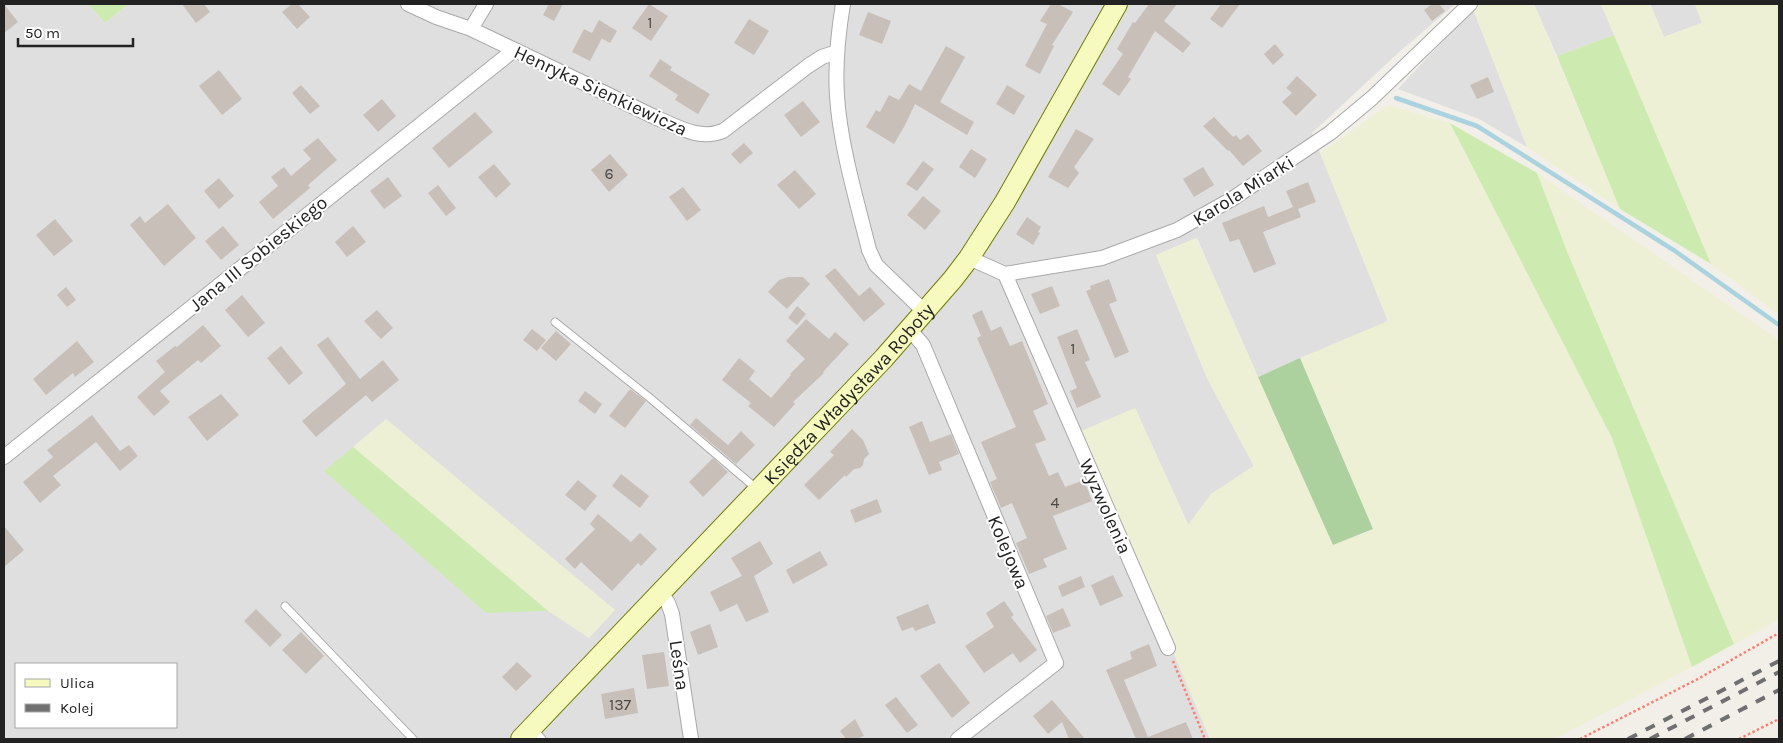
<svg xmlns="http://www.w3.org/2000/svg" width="1783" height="743" viewBox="0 0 1783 743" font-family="Karla,sans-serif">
<rect width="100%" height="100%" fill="#f2efe9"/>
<!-- residential -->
<path fill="#e0dfdf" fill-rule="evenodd" d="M4 4H88L105 23 129 4H1455L1397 54 1312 133 1388 321 1258 377 1197 238 1156 255 1207 378 1254 466 1211 494 1189 526 1135 408 1210 739H4ZM16 664H176V727H16Z
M1534 4H1601L1614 35 1557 56Z
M1650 4H1695L1702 23 1664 37Z
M1473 9 1527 147 1479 119 1398 89Z"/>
<!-- farmland -->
<path fill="#eef0d5" d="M1479 4H1534L1620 209 1527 147 1473 9Z
M1601 4H1650L1664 37 1702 23 1695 4H1779V315L1711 264Z
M1388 105 1450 123 1612 438 1692 667 1555 739H1210L1079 432 1135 408 1188 525 1211 494 1254 466 1207 378 1156 255 1196 238 1333 545 1373 530 1300 358 1388 321 1320 153Z
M1537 173 1779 340V620L1734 644 1568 254Z
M386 419 615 610 589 638 548 611 353 447Z"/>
<!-- grass -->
<path fill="#cdebb0" d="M88 4H129L105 23Z
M1614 35 1711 264 1620 209 1557 56Z
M1450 123 1537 173 1568 254 1734 644 1692 667 1612 438Z
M353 447 548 611 486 613 324 471Z"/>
<!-- forest -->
<path fill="#add19e" d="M1300 358 1373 529 1333 545 1258 377Z"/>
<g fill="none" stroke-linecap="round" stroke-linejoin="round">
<!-- stream -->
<path stroke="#aad3df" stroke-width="4.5" d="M1396 98 1477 126 1675 251 1779 325"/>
</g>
<!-- building -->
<path fill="#c7bfb8" d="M4 4 18 22 4 33Z
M182 4H204L210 12 196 23Z
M292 4H298L310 17 297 29 282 12Z
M549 4H563L554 21 543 15Z
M649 4 668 16 651 41 632 28Z
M1051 4H1058L1073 12 1052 45 1054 46 1040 74 1025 66 1047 24 1040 21Z
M1149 4H1177L1164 21 1191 43 1183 53 1155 31 1128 77 1131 79 1119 96 1102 84 1123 54 1117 49 1133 22 1135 23Z
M1221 4H1240L1222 28 1210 19Z
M1432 4H1439L1445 11 1432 21 1424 10Z
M868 12 891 21 882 44 859 35Z
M749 19 769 31 754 55 734 43Z
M599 20 617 31 610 43 592 33Z
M584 29 602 38 590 61 572 52Z
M1275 44 1284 55 1273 65 1264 54Z
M946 46 965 57 940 102 974 122 967 135 915 104 904 127 894 144 866 127 876 110 880 112 889 95 899 100 909 84 921 91Z
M660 59 672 67 670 70 710 94 698 114 675 100 678 95 649 76Z
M219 70 242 99 222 115 199 86Z
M1297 76 1317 95 1296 116 1282 102 1292 93 1286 88Z
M1488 77 1494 92 1477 99 1470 85Z
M301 85 320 106 310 114 292 93Z
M1007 85 1025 96 1014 115 996 104Z
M382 99 396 116 378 132 363 115Z
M803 101 820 122 801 137 784 115Z
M475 112 493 132 449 168 432 148Z
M1214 117 1233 137 1236 135 1240 140 1248 134 1262 151 1243 166 1229 150 1228 151 1203 126Z
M1076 129 1094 139 1074 167 1079 173 1068 188 1048 177Z
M318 138 337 160 308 185 310 188 273 219 259 202 278 186 271 177 284 167 291 176 311 159 303 150Z
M744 143 753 153 740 164 731 154Z
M971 149 987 159 975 178 959 167Z
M610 154 628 175 609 192 591 170Z
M923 161 934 169 917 191 906 184Z
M494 164 511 184 496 198 478 177Z
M1203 167 1214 185 1194 197 1183 179Z
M795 170 816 194 799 209 777 185Z
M388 177 402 196 384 209 370 191Z
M219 178 234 196 219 209 204 191Z
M1308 182 1316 202 1298 209 1301 217 1263 232 1276 264 1254 273 1239 239 1230 242 1222 223 1264 206 1268 217 1293 207 1286 191Z
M438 185 456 208 446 216 428 193Z
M683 187 701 210 687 221 669 197Z
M923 196 941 211 925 230 907 215Z
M168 204 196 238 164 266 130 225 140 216 145 223Z
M1027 217 1041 227 1038 232 1040 233 1033 245 1016 234Z
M55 219 73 241 54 256 36 235Z
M223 226 239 245 221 260 205 241Z
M353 226 366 242 347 257 335 242Z
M835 268 859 296 870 287 885 304 864 322 825 276Z
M788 277H803L810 284 787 309 768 292 779 280Z
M1109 279 1117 301 1109 304 1129 352 1115 358 1086 291 1091 289 1090 286Z
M1052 286 1060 306 1040 314 1031 294Z
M66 287 76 300 67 307 57 295Z
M242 295 265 323 248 337 225 310Z
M797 306 806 314 797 325 788 318Z
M377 310 393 328 381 339 364 321Z
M982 310 991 331 1001 326 1010 346 1022 341 1048 404 1033 411 1046 440 1035 444 1049 476 1058 472 1065 487 1084 480 1092 501 1053 516 1067 549 1043 559 1047 567 1029 574 1016 543 1027 538 1012 503 1001 508 990 482 997 479 981 442 1016 427 977 338 981 336 972 315Z
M806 319 829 339 835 332 849 344 823 372 824 373 793 402 795 404 774 427 748 406 751 403 722 380 739 358 755 371 749 379 771 398 791 375 790 374 805 359 786 341Z
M203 325 221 346 201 363 198 360 160 391 170 402 154 416 137 397 165 372 156 361 175 346 177 347Z
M532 329 546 340 537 351 523 340Z
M1077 329 1090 360 1085 362 1101 397 1077 408 1070 391 1077 388 1057 337Z
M556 331 571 344 556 361 541 348Z
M328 337 360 379 383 360 399 380 372 402 366 395 316 437 302 421 346 384 317 345Z
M77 341 94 362 75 377 73 373 46 395 33 379Z
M281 346 303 373 289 385 267 358Z
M630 389 646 401 625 428 609 416Z
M585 391 602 404 595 414 578 401Z
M221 394 239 415 207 441 188 417Z
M92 415 120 451 129 445 138 456 120 471 96 442 53 476 61 485 40 503 23 482 53 457 47 450Z
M696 418 728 445 741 431 755 445 736 464 690 425Z
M922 421 930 442 951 434 959 454 939 462 942 470 929 475 909 427Z
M852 429 863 440 869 454 864 459 863 465 860 468 854 469 846 477 845 475 819 500 804 485 834 455 830 452Z
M713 458 728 472 703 497 689 482Z
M621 474 649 496 640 508 612 486Z
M578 480 597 496 585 511 565 495Z
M877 499 882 512 855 523 850 510Z
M598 514 631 542 640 533 657 549 641 566 638 563 612 591 581 562 575 569 565 559 595 529 590 524Z
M4 526 24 550 4 567Z
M760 541 773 564 754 576 769 612 746 622 737 604 720 612 710 592 742 576 731 558Z
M820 551 828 565 793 584 786 570Z
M1113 575 1123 596 1100 606 1091 585Z
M1081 576 1085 587 1062 597 1058 586Z
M1004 601 1014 615 1011 617 1037 650 1020 663 1013 653 984 673 965 646 994 627 986 613Z
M928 604 936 623 915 631 913 627 902 631 896 617Z
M1063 608 1071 626 1053 633 1046 616Z
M256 609 282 635 270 647 244 621Z
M710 624 718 647 698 655 690 632Z
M301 632 324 656 306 674 282 650Z
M1149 644 1157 666 1124 680 1148 737 1186 722 1193 739H1136L1106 670 1132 659 1130 652Z
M664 652 669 686 647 689 642 655Z
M517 662 532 676 516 691 502 677Z
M939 663 970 703 952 718 920 676Z
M634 688 638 713 605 719 601 694Z
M896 697 918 725 907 733 885 705Z
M1052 700 1059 708 1085 739H1069L1062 722 1048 734 1033 716Z
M855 719 864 736 856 739H846L840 731Z"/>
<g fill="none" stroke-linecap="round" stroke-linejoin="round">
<defs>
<path id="lane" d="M555 322 650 398 757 489
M285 606 413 739
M533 728 542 739"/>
<path id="street" d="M408 4 436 17 471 29 659 119C680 128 700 140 723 131L808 66 822 57 837 52
M843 4C838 34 835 65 837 96 840 145 857 201 869 250L876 265 926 313
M471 29 486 4
M969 258 1005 274 1102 258 1177 230 1232 199 1330 133 1372 98 1470 4
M1005 274 1168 648
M910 330 923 345 1056 663 958 739
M4 457 514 50
M661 593 668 603 672 614 691 739"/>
<g id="secondary">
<path id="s1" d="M521 739 884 358 953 279 969 258 1005 202 1117 4"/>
</g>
</defs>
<!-- lane casing -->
<use href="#lane" stroke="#a9a9a9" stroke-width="9"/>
<!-- street casing -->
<use href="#street" stroke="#a9a9a9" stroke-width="16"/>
<!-- secondary casing -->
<use href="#secondary" stroke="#707d05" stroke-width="22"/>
<!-- path -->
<path stroke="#fa8072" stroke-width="2.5" stroke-dasharray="2.5 2.5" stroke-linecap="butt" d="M1173 661 1205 739
M1580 739 1696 680 1779 633
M1739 739 1779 719"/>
<!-- lane -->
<use href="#lane" stroke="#fff" stroke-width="7"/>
<!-- street -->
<use href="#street" stroke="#fff" stroke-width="14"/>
<!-- secondary -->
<use href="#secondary" stroke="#f7fabf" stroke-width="20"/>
<!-- rail -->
<path stroke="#707070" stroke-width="4" stroke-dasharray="10 10" stroke-linecap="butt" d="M1628 739 1779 661
M1650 739 1779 672
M1685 739 1779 690"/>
</g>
<g text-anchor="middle" stroke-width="4" stroke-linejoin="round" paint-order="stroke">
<!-- number labels -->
<g font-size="16" fill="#4b4948">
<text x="650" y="28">1</text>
<text x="609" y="179">6</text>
<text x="1073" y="354">1</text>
<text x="1055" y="508">4</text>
<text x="620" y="710">137</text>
</g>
<!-- street labels -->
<g font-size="19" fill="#222" stroke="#fff">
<text transform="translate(601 90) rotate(25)" y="7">Henryka Sienkiewicza</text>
<text transform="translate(1243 190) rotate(-32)" y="7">Karola Miarki</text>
<text transform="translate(258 253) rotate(-39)" y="7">Jana III Sobieskiego</text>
<text dy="7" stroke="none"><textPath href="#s1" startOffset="476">Księdza Władysława Roboty</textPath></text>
<text transform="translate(1106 506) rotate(66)" y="7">Wyzwolenia</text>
<text transform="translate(1009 552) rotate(67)" y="7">Kolejowa</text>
<text transform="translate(680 665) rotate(82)" y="7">Leśna</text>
</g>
</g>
<!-- border -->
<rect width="1783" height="743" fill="none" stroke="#222222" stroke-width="10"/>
<!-- legend -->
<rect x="15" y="663" width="162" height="65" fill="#ffffff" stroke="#a7a7a7"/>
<rect x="25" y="679" width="25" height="8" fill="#f7fabf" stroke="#a7a7a7"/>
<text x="60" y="688" font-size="15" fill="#222222">Ulica</text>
<rect x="25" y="704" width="25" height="8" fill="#707070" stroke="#a7a7a7"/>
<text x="60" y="713" font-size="15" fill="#222222">Kolej</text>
<!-- scale -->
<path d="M18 38v8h115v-8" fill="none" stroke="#222222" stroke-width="2.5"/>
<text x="25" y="38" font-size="15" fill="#222222" stroke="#ffffff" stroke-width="4" paint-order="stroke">50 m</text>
</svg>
